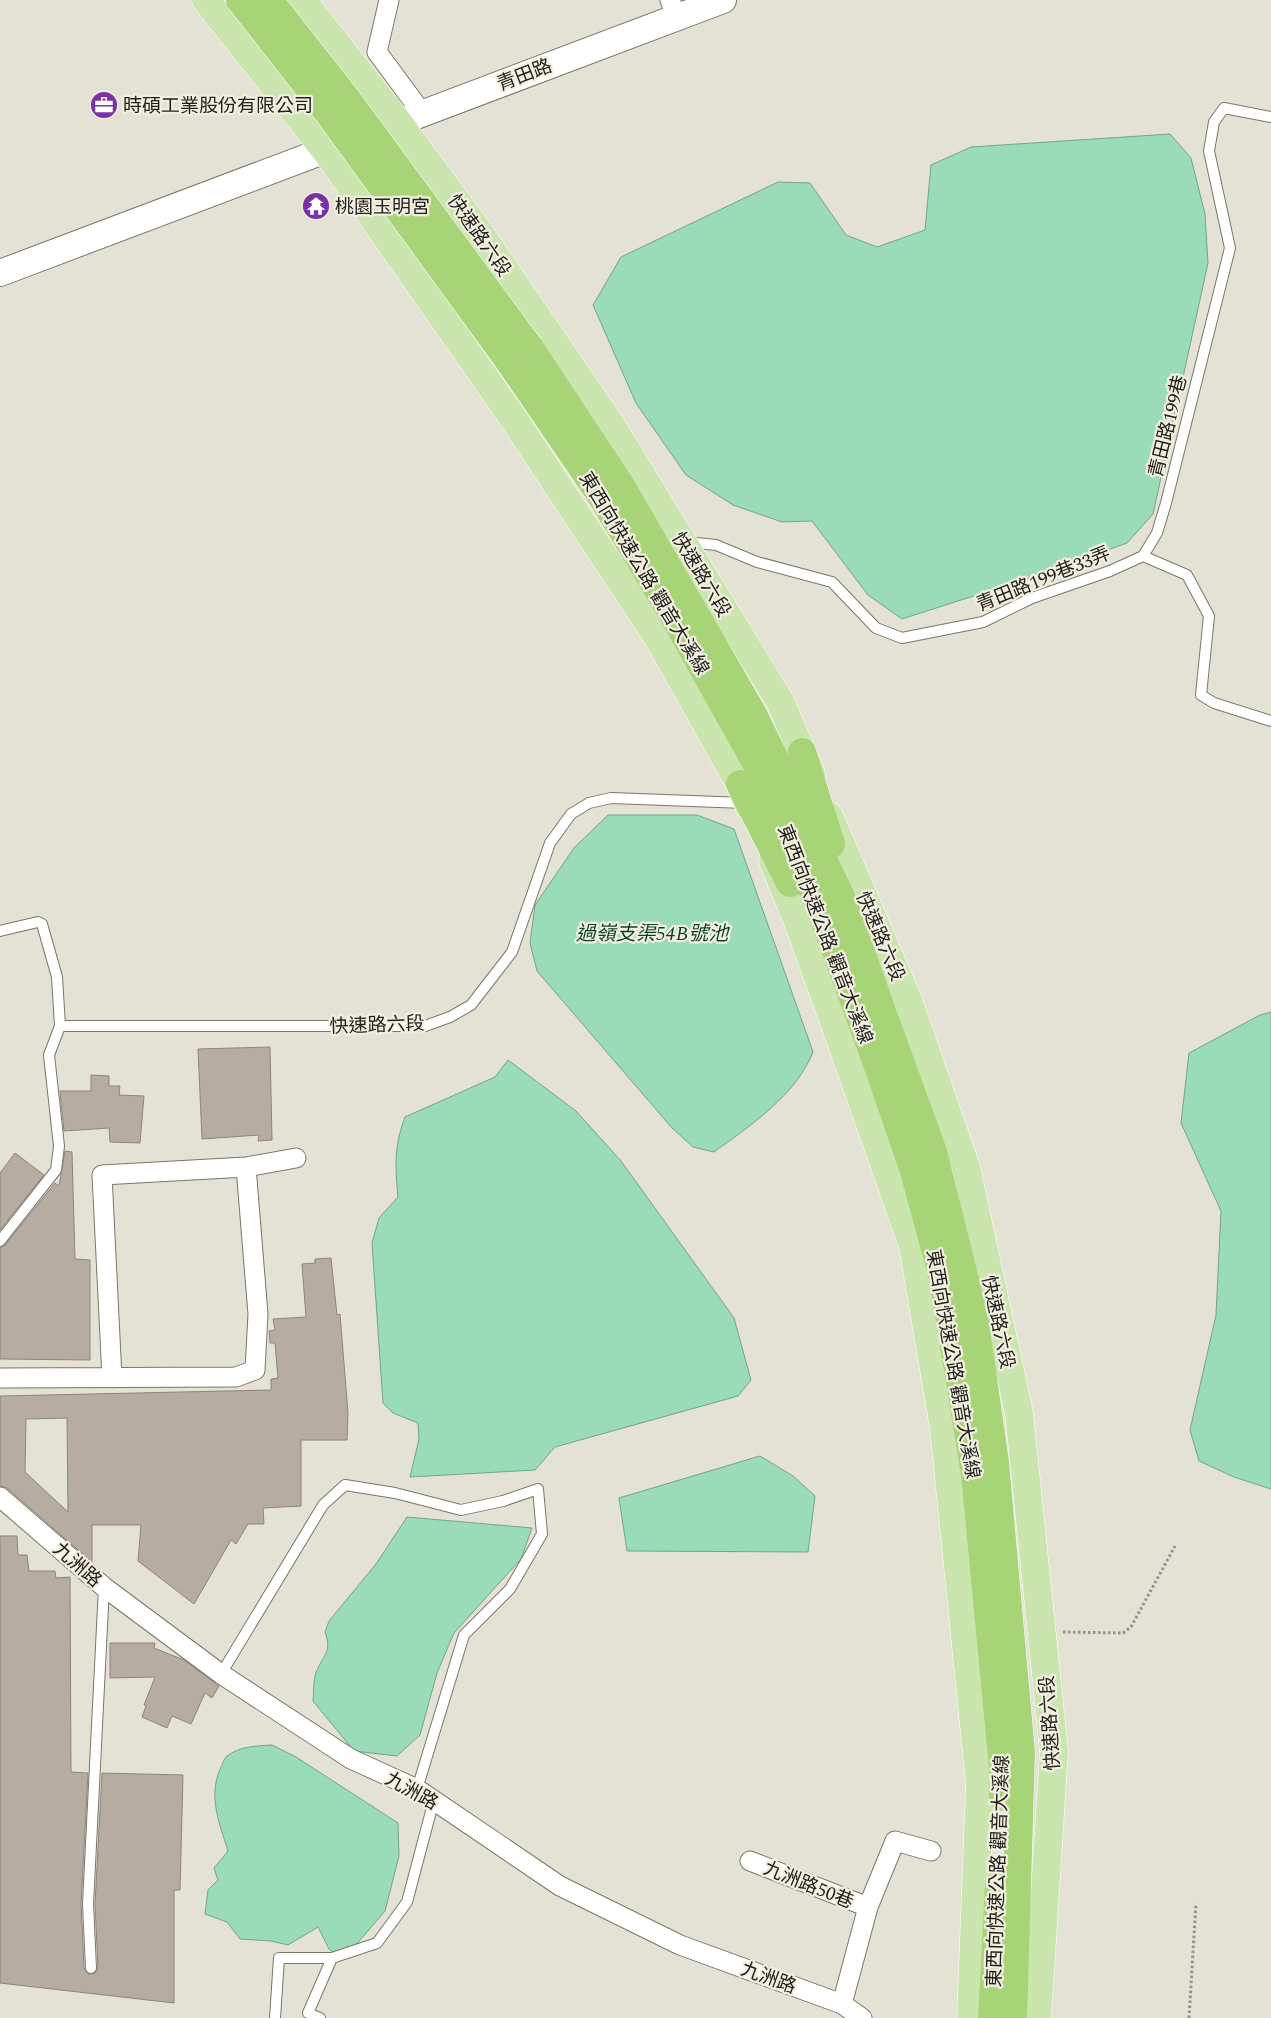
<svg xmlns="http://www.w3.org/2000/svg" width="1271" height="2018" viewBox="0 0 1271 2018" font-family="Spectral,'Noto Sans TC',serif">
<rect width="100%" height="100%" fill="#e4e2d4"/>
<!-- water -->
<path fill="#99dcb7" stroke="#75a488" d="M1170 134 1191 158 1205 214 1208 263 1153 514 1127 543 1045 573 902 619 868 595 812 521 782 522 733 505 686 475 636 403 593 305 621 257 778 182 810 183 846 235 877 247 925 230 931 165 971 147Z
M608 815H697L734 829 813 1052C796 1095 750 1126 714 1152L693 1147 672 1128 537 971 530 943 535 905 574 848Z
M1271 1012V1489L1234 1477 1199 1461 1190 1430 1216 1315 1221 1211 1181 1123 1189 1053 1260 1015Z
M508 1060 576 1111 621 1161 734 1318 751 1380 738 1396 555 1447 535 1470 410 1477 419 1439 418 1423 393 1413 383 1403 372 1243 379 1218 398 1197C395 1165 394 1147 405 1117L495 1077Z
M760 1456 793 1476 815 1496 808 1552 627 1551 619 1498Z
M407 1517 532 1528 521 1559 454 1633 437 1673 420 1735 397 1756 354 1751 313 1701C314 1692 313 1681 316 1673 322 1655 333 1653 325 1632L329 1621 376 1564Z
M272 1745 296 1757 398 1823 399 1856 385 1911 343 1960 329 1949 318 1927 288 1945 271 1941 240 1939 227 1922 205 1914 208 1890 218 1880 214 1868 228 1851C219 1822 207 1794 222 1765 223 1762 225 1758 227 1756 240 1746 257 1746 272 1745Z"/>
<!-- building -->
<path fill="#b6aca1" stroke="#8e857a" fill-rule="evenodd" d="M270 1047 272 1140 258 1141 259 1135 202 1139 198 1049Z
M91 1075 109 1076V1086H120L119 1095 144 1096 140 1143 110 1142 109 1128 64 1131 60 1091H91Z
M65 1151 72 1152 75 1259 90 1260V1360L0 1359V1248L5 1245 55 1183 59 1186Z
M15 1153 44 1175 0 1230V1173Z
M331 1258 337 1315 340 1314 348 1413 347 1440H301V1506L263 1508 264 1524H248L236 1544 231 1540 194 1604 138 1561 141 1525H92V1562L7 1488 0 1486V1396L271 1390V1379L278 1378 275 1343H270L269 1331 275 1330 273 1319 306 1317 302 1264 315 1263V1259ZM67 1418 68 1512 25 1472 26 1419Z
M0 1536H17L18 1555H27L29 1571H55L56 1578 70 1577 71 1772 88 1773 81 1904 84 1968 88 1974 95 1973 98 1968 95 1904 102 1773 183 1775 180 1890H174V2003L0 1983Z
M110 1643H155L154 1648 184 1660 219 1686 212 1698 205 1693 191 1724 172 1716 167 1728 142 1717 146 1706 144 1705 155 1677 110 1678Z"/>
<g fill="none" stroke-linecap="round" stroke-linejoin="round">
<defs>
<path id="lane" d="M687 542 716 545 757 562 832 582 876 628 902 638 983 622 1032 598 1110 571 1143 556
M1143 556 1157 533 1166 503 1230 248 1209 151 1214 122 1224 108 1271 117
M1143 556 1187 575 1209 616 1201 695 1214 703 1271 721
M0 931 38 922 42 924 57 977 60 1026 49 1055 59 1146 56 1170 0 1241
M60 1026H425L450 1017 471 1005 512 952 550 843 571 814 589 803 611 798 745 803
M221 1674 323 1505 345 1485 395 1493 461 1510 503 1501 538 1489 542 1534 510 1589 464 1635 417 1789
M91 1968 88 1904 104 1587
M275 2018 279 1958H332L377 1943 407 1902 434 1800
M320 2018 308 2013 332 1958"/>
<path id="street" d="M389 0 377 52 422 113
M670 0 677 18
M0 1378 236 1377 255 1370 258 1314 246 1167
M112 1378 102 1175 246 1167 296 1158
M0 1497 104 1587 221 1674 351 1759 417 1789 560 1886 680 1945 842 2004 862 2018
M750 1861 868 1907
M842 2004 868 1907 895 1841 931 1851"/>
<path id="secondary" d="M0 273 723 0"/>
<path id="primary" d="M206 0 326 151 513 418 658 638 740 784 749 806
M302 0 398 122 479 232 611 425 781 703 811 774
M829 816 909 1003 966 1167 1019 1413 1054 1751 1037 2018
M773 861 798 922 843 1047 913 1246 944 1428 980 1784 971 2018"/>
<path id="highway" d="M529 347 621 486 754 716 840 895 933 1152 974 1316 995 1462 1021 1753 1013 2018
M509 361 598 491 671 611 759 768 820 907 880 1072 914 1171 943 1278 975 1474 1004 1778 1003 1797
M802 752 831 844
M740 784 790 883
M992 2018 999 1885"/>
</defs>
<!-- lane casing -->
<use href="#lane" stroke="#79776a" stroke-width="12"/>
<!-- street casing -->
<use href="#street" stroke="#79776a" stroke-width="21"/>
<!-- secondary casing -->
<use href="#secondary" stroke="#79776a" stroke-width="28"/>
<!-- primary casing -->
<use href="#primary" stroke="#fff" stroke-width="29"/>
<!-- highway casing -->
<use href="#highway" stroke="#fff" stroke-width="29"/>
<!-- path -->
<path stroke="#949288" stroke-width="3" stroke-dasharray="2.5 2.5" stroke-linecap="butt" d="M1063 1632 1123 1633 1131 1627 1175 1546
M1189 2018 1196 1903"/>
<!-- lane -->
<use href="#lane" stroke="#fff" stroke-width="10"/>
<!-- street -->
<use href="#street" stroke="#fff" stroke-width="19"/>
<!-- secondary -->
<use href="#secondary" stroke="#fff" stroke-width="26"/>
<!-- primary -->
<use href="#primary" stroke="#cbe5ae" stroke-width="28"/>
<!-- highway -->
<use href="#highway" stroke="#a8d478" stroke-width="28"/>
<defs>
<path id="highway-bridge" d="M240 0 327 111 509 361
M269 0 349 102 529 347"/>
</defs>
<!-- highway-bridge casing -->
<use href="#highway-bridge" stroke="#fff" stroke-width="29" stroke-linecap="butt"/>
<!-- highway-bridge -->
<use href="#highway-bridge" stroke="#a8d478" stroke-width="28"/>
</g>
<!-- icons -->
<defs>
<symbol id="office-disc" viewBox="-11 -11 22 22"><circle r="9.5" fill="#7832a5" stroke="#f2efe1"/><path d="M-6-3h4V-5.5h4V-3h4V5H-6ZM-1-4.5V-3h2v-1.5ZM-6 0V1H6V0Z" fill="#fff"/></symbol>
<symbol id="temple-disc" viewBox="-11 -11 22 22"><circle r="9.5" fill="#7832a5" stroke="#f2efe1"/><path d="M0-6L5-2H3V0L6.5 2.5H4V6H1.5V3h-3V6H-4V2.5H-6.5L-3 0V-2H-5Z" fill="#fff"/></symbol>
</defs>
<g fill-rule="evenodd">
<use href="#office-disc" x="88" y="89" width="32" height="32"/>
<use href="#temple-disc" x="300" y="190" width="32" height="32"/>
</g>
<g text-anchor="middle" stroke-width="4.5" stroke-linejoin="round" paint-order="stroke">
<!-- street labels -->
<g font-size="19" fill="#21201b" stroke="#f2efe1">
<text transform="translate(524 74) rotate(-21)" y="7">青田路</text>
<text transform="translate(480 235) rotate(55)" y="7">快速路六段</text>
<text transform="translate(1167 426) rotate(-76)" y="7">青田路199巷</text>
<text transform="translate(645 573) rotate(59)" y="7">東西向快速公路 觀音大溪線</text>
<text transform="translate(702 574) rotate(59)" y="7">快速路六段</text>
<text transform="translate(1043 578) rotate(-22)" y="7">青田路199巷33弄</text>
<text transform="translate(826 934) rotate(69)" y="7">東西向快速公路 觀音大溪線</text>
<text transform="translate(881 936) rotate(67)" y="7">快速路六段</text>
<text transform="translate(377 1024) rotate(-2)" y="7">快速路六段</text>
<text transform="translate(999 1322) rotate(78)" y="7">快速路六段</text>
<text transform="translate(954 1364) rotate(80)" y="7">東西向快速公路 觀音大溪線</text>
<text transform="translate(78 1564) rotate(41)" y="7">九洲路</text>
<text transform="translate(1049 1723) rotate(-94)" y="7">快速路六段</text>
<text transform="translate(412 1790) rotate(29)" y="7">九洲路</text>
<text transform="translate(997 1871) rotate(-88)" y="7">東西向快速公路 觀音大溪線</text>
<text transform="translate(809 1884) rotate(22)" y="7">九洲路50巷</text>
<text transform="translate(769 1977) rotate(20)" y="7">九洲路</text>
</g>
<!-- poi labels -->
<g font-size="19" fill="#21201b" stroke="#f2efe1" text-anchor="start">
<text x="123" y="112">時碩工業股份有限公司</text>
<text x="335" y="213">桃園玉明宮</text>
</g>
<!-- water labels -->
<g font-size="20" font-style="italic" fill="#073f27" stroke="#f2efe1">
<text x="652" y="940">過嶺支渠54B號池</text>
</g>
</g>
</svg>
